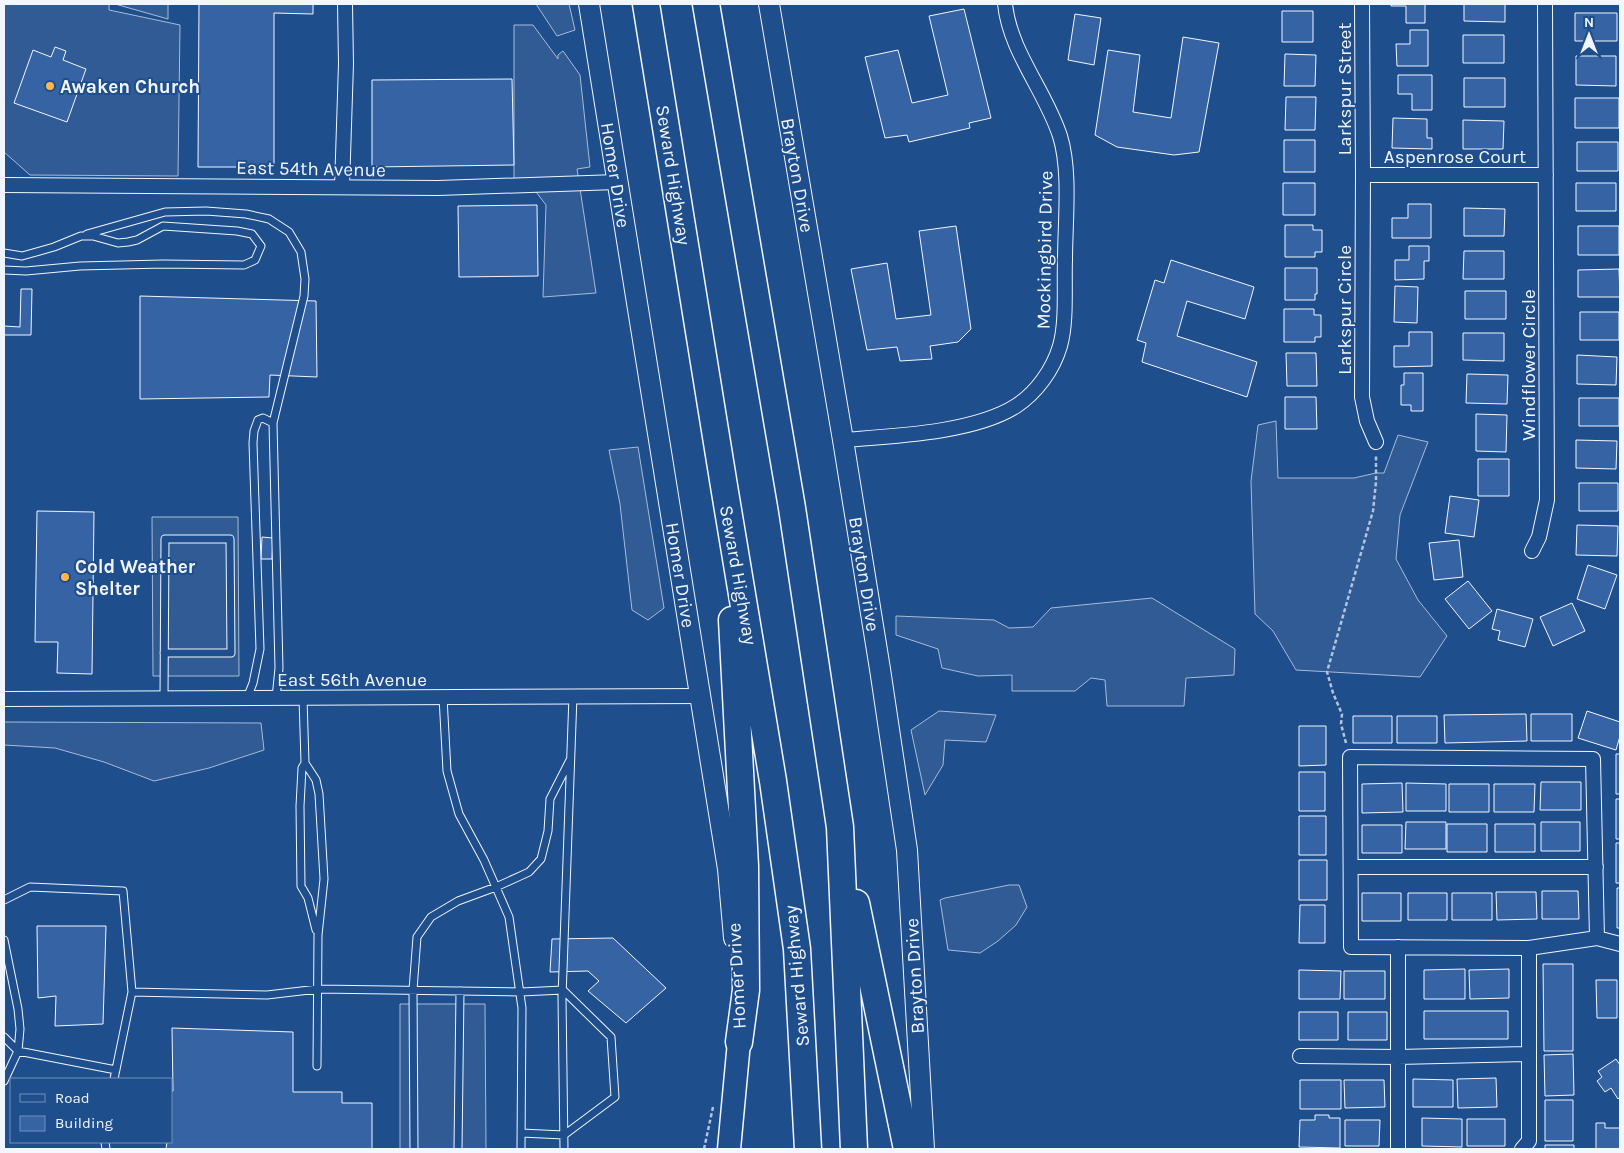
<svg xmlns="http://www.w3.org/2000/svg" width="1624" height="1153" viewBox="0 0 1624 1153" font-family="Karla,sans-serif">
<rect width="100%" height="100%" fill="#1f4e8c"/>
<!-- built -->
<path fill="#305b95" stroke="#a8bbd7" d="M4 4H109V10L180 25 178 176 30 175 4 152Z
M115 4H168V19Z
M536 4H569L575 30 557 36Z
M514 25H533L558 59V55L563 51 580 75 590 167 577 169 596 293 543 297 546 205 533 188 514 187Z
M1276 421 1278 478H1354L1376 473H1384L1398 435 1428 442 1400 515 1396 559 1418 600 1447 636 1420 677 1296 670 1273 631 1255 614 1251 481 1258 425Z
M638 447 664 608 648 620 632 610 620 504 609 450Z
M152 517H238L239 676H153Z
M1152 598 1235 649 1234 675 1186 678 1184 706H1107L1105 680 1091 678 1075 691H1012V675L978 676 942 668 938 649 896 635V616L994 620 1009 628 1033 627 1051 608Z
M939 711 996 715 986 742 945 740 943 765 925 795 911 730Z
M4 722 261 723 264 750 209 768 154 781 104 762 55 748 4 745Z
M1009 885H1019L1027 907 1016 925 998 941 980 953 948 950 940 900 945 898Z
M400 1004H485L486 1149H400Z"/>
<!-- building -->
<path fill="#3563a3" stroke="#f2f6ff" d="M199 4H313V14L274 13V167H198Z
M1391 4H1425V23H1406V6H1391Z
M1464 4H1505V22L1464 21Z
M964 9 991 118 969 123 970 128 909 142 907 135 885 138 865 57 898 50 912 103 948 95 929 16Z
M1282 11H1313V42H1282Z
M1575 13H1617V41H1575Z
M1075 14 1101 18 1094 65 1068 60Z
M1410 30H1428V66H1397L1396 44H1410Z
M1463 35H1504V63H1463Z
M1183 37 1219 43 1199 152 1174 155 1117 147 1095 135 1108 50 1140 55 1133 112 1171 118Z
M55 47 66 51 63 60 86 69 67 122 14 103 33 50 51 57Z
M1285 54 1316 55 1315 86H1284Z
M1576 56H1616V86L1576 85Z
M1398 75H1432V110H1412V94H1398Z
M1464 78H1505V107H1464Z
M512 79 514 165 372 167V80Z
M1286 97H1316L1315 130H1285Z
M1575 98H1619V128H1575Z
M1393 118 1427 119V138H1432V149L1392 148Z
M1463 120 1504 121 1503 149H1463Z
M1284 140H1315V172H1284Z
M1577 142H1618V171H1577Z
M1283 183H1315V215H1283Z
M1576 183H1616V211H1576Z
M1408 204H1431V238H1392V218H1408Z
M537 205 538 276 459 277 458 206Z
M1464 208 1505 209 1504 236H1464Z
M1285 225H1313V230H1322V252H1315V257H1285Z
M956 226 971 329 958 342 930 346 932 359 900 361 897 347 867 350 851 269 887 263 896 319 931 315 919 231Z
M1578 226H1619V255H1578Z
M1409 246H1429V261H1424V279L1395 280V260H1409Z
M1464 251H1504V279H1463Z
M1171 260 1254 287 1245 319 1187 301 1177 336 1257 362 1247 397 1142 362 1146 343 1137 340 1155 280 1164 283Z
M1285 268H1317V294H1315V300H1285Z
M1619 269 1620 297H1578V270Z
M1395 286 1418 287 1417 323 1394 322Z
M21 289H32L31 335H4V326L20 327Z
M1465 291H1506V319H1465Z
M140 296 316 301 317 377 270 375 269 397 140 399Z
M1284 309H1314V315H1321V337H1315V342H1284Z
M1580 312H1619V340H1580Z
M1409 332H1432V366L1394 367V346H1409Z
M1463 333H1504V361L1463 360Z
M1286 353H1316L1317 386H1287Z
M1577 355 1617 357 1616 385 1577 384Z
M1404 373H1423V411H1411V405H1401V385H1404Z
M1467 374 1508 375 1507 404 1466 403Z
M1285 397H1316L1317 429H1285Z
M1579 398H1619V426H1579Z
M1476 414 1507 415 1506 452 1476 451Z
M1576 440 1617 441 1616 469 1576 468Z
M1478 459H1509V496H1478Z
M1579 483H1618V511H1579Z
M1450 496 1479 500 1474 537 1445 533Z
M37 511 94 512 92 674 57 673 58 642H35Z
M1577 525 1618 526 1617 556 1576 555Z
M262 537 273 538 272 559H261Z
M1459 540 1463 577 1434 580 1429 543Z
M1588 565 1617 575 1605 609 1577 599Z
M1468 581 1492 611 1469 629 1445 599Z
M1572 603 1585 631 1553 646 1540 617Z
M1497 609 1533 619 1525 647 1498 640 1500 631 1492 629Z
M1587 711 1620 722V736L1616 750 1578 738Z
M1526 714 1527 741 1445 743 1444 715Z
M1531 714H1572V741H1531Z
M1353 716H1392V743H1353Z
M1397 716H1437V743H1397Z
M1299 726H1326V765L1299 766Z
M1616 754H1620V794H1616Z
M1299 772H1325V811H1299Z
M1541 782H1581V810H1540Z
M1402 783 1403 812 1362 813V784Z
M1406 783 1446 784V811H1406Z
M1449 784H1489V812H1449Z
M1494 784H1535L1534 812H1494Z
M1616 799H1620V839H1616Z
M1299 816H1326V855H1299Z
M1406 822H1446V849H1405Z
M1541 822H1580V851H1541Z
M1447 824H1487V852H1447Z
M1495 824H1535V852H1495Z
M1362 825H1402V853H1362Z
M1616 843H1620V883H1616Z
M1299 860H1327V900H1299Z
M1617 888H1620V928H1617Z
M1542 891H1578L1579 919H1542Z
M1496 892H1536L1537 919 1497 920Z
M1362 893H1401V921H1362Z
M1408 893H1447V920H1408Z
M1452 893H1492V920H1452Z
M1300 905H1325V943H1299Z
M37 926H106L103 1024 55 1026 56 996 38 998Z
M613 938 666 988 626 1023 588 991 599 981 588 971 550 972 552 939Z
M1543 964H1573V1051H1544Z
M1465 969V999H1424V970Z
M1509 969V998L1470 999 1469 970Z
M1299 970 1341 971 1340 999H1299Z
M1344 971H1385V999H1344Z
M1596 980H1617V1018H1597Z
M1424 1011H1508V1039H1424Z
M1299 1012H1338V1040H1299Z
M1348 1012H1387V1040H1348Z
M172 1028 293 1032V1092H342V1103H372V1149H166L167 1142H171V1091H173Z
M1573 1054 1574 1095 1545 1096 1544 1055Z
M1616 1059 1620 1065V1097L1618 1099 1611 1088 1605 1092 1597 1081 1602 1077 1598 1071Z
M1496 1078 1497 1107 1458 1108 1457 1079Z
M1413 1079 1453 1080V1107H1413Z
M1300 1080H1341V1109H1300Z
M1344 1080H1384L1385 1107 1345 1108Z
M1545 1100H1573V1141H1545Z
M1315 1115H1329V1118H1340V1148L1299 1147 1300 1120H1315Z
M1422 1118 1462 1119V1147L1422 1146Z
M1467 1119H1505V1146H1467Z
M1345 1120H1380L1379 1146H1345Z
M1596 1123H1605V1128H1620V1149H1596Z
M1545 1145H1574V1149H1545Z"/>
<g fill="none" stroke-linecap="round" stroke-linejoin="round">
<defs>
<path id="lane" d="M87 234 165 212 206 211 246 214 269 219 289 232 301 252 305 279 304 296 273 423
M4 253 22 256 54 247 81 236H93L118 243 128 242 137 240 163 226 237 231 252 234 261 246 255 260 244 265 163 264 80 266 26 271 4 270
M443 697 447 771 459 814 484 860 509 917 522 1008 521 1149
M164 698 165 539H230L231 653H164
M247 698 253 683 260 649 253 443 254 431 258 420 263 418 273 423 279 668 276 698
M303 698 305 763 316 780 319 794 324 879 318 935 317 1066
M305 763 302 768 300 806 301 886 308 898 316 930
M4 900 30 887 123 891 132 992
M4 940 18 1009 20 1029 18 1051 116 1070
M4 1037 18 1051 4 1081
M114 1079 132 992 267 995 318 989 521 992 563 990 611 1037 615 1097 564 1135 521 1133
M105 1142 106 1149
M414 1149 413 990 417 937 431 917 458 901 496 887 529 872 541 859 548 831 550 799 570 760
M458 1149 460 991
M564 1149 562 997 573 696"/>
<path id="street" d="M1362 4 1363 175 1362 397 1367 421 1376 442
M1363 175H1546
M4 185 438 188 617 182
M342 187 346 64 345 4
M843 440C893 436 974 433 1016 406 1036 393 1053 370 1060 346 1067 322 1064 286 1065 260 1065 223 1071 171 1060 136 1045 90 1010 52 1005 4
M1532 551 1539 537 1547 500 1545 4
M4 699 701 696
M1351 867H1596
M1597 938 1593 759 1350 757 1351 947 1529 948 1597 938 1620 944
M1300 1056 1398 1057 1529 1054
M1398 1149V947
M1522 1149 1529 1141V948"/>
<path id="secondary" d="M589 4 728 869 734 938
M769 4 843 440 880 669 907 850 924 1149"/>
<path id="primary" d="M729 1149 739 1042"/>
<path id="highway" d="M646 4 725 492 773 781 797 949 808 1149
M706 4 792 508 840 827 854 1149
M732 620 745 866 746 990 739 1042
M856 903 907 1149"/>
</defs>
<!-- lane casing -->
<use href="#lane" stroke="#f2f6ff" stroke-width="9"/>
<!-- street casing -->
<use href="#street" stroke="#f2f6ff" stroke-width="16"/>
<!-- secondary casing -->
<use href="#secondary" stroke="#f2f6ff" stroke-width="22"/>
<!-- primary casing -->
<use href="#primary" stroke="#f2f6ff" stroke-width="25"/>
<!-- highway casing -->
<use href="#highway" stroke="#f2f6ff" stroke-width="29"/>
<!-- path -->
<path stroke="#b3c4dc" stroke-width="2.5" stroke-dasharray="4 2.5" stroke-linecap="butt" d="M1346 743 1341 724 1342 714 1333 693 1327 672 1373 511 1376 482V456
M704 1149 713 1107"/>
<!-- lane -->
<use href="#lane" stroke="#1f4e8c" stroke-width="7"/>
<!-- street -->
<use href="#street" stroke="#1f4e8c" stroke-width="14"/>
<!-- secondary -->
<use href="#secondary" stroke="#1f4e8c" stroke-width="20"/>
<!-- primary -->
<use href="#primary" stroke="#1f4e8c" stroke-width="22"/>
<!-- highway -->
<use href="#highway" stroke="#1f4e8c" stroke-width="26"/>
</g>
<!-- markers -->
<g fill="#ffb74d" stroke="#1f4e8c" stroke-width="2">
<circle cx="50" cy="86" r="5"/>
<circle cx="65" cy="577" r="5"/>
</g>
<g text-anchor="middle" stroke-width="4" stroke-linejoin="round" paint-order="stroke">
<!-- poi labels -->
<g font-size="19" font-weight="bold" fill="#f2f6ff" stroke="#1f4e8c" text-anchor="start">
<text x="60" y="93">Awaken Church</text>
<text x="75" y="573">Cold Weather<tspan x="75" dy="22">Shelter</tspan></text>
</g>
<!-- street labels -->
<g font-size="19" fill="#f2f6ff" stroke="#1f4e8c">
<text transform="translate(1344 89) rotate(-90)" y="7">Larkspur Street</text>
<text x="1455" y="163">Aspenrose Court</text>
<text transform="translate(311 168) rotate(1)" y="7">East 54th Avenue</text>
<text transform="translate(616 175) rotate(81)" y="7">Homer Drive</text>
<text transform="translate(674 175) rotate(81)" y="7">Seward Highway</text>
<text transform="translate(798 175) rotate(80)" y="7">Brayton Drive</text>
<text transform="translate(1044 250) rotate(-89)" y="7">Mockingbird Drive</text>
<text transform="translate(1344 310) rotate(-90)" y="7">Larkspur Circle</text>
<text transform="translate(1528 365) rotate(-90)" y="7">Windflower Circle</text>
<text transform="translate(865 574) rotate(81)" y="7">Brayton Drive</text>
<text transform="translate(681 575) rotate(81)" y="7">Homer Drive</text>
<text transform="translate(739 575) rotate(80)" y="7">Seward Highway</text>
<text x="352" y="686">East 56th Avenue</text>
<text transform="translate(736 976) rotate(-93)" y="7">Homer Drive</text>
<text transform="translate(796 976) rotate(-95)" y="7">Seward Highway</text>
<text transform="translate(914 976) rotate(-93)" y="7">Brayton Drive</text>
</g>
</g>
<!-- border -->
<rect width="1624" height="1153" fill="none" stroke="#f2f6ff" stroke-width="10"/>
<!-- legend -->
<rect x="10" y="1078" width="162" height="65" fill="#1f4e8c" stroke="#7391ba"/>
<rect x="20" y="1094" width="25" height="8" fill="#1f4e8c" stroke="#7391ba"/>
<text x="55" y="1103" font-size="15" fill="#f2f6ff">Road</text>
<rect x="20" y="1116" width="25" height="15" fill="#3563a3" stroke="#7391ba"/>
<text x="55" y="1128" font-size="15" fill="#f2f6ff">Building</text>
<!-- north arrow -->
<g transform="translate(1589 35)" stroke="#1f4e8c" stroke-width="4" paint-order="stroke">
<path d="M0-4L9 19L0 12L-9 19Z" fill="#f2f6ff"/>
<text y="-8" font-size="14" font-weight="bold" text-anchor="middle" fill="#f2f6ff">N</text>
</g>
</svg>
